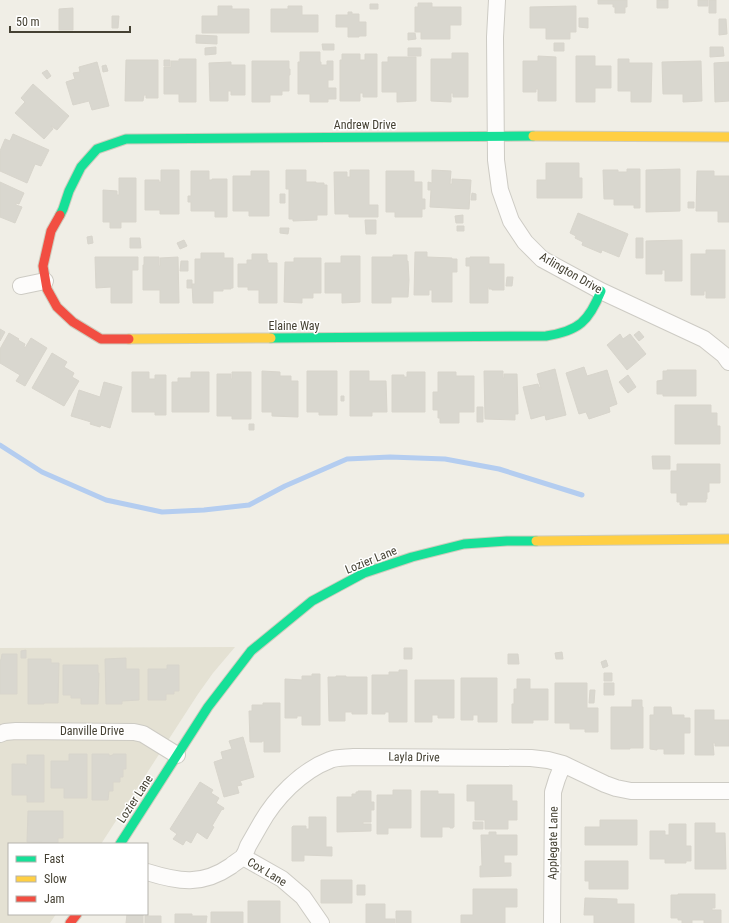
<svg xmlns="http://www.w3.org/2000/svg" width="729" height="923" viewBox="0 0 729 923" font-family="'Roboto Condensed',sans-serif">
<rect width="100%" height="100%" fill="#f0eee6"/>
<!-- residential -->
<path fill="#e4e1d3" d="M235 647 213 673 198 694 101 844H9V914H56L50 923H0V648Z"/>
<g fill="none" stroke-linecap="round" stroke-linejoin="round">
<!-- stream -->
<path stroke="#b4cdf0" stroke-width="5" d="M0 445 42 472 106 500 162 512 204 510 249 505 285 486 347 459 390 457 445 459 499 469 582 495"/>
</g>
<!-- building -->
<path fill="#d9d7cf" stroke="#d8d5cc" d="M598 0H627V7H625V13H615V7H613V4H598Z
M657 0H668V8H657Z
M698 0H708V6H698Z
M709 0H716V13H709Z
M418 3H432V7H461V25H450V39H421V32H415V7H418Z
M370 4H378V9H370Z
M218 6H232V9H249V33H202V16H218Z
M288 6H302V15H318V32H271V9H288Z
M576 6V32H570V39H546V28H530V7Z
M73 8V30H59V9Z
M348 12H352V14H359V22H366V36H359V37H348V27H336V15H348Z
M112 16H119L118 28H112Z
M579 18H588V28L579 27Z
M719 19H726L727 34 719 35Z
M408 33H415L416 39 408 40Z
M196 35 217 36V44L196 43Z
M554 43H564V51H554Z
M322 44H334V50H323Z
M216 47V54L205 55V48Z
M710 47H723L724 56 710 57Z
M408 48H421V56H408Z
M300 52H320V62H321V65H327V61H333V80H328V88H336V99H328V102H310V94H298V62H300Z
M452 53H468V97H453V93H451V102L431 101V59H452Z
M342 54H360V60H365V54H377V97H363V93H360V101H340V60H342Z
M538 56 556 57V101H538V89H536V92H523V61H538Z
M576 56H595V66H611V88H595V102H576Z
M388 57H416V101L397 102V92H382V62H388Z
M179 59H196V102H179V94H164V67H171V61H179Z
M618 59H629V63H652L651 102H631V91H618Z
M126 60H158V98H146V95H144L143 101H125Z
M164 60H170V66H164Z
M252 61H289V69H290V75H289V91H282V95H270V102H252Z
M701 61 702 101 683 102V94H663L662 62Z
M97 62 109 106 92 110 89 101 73 105 66 82 75 79 73 73 80 72 79 67Z
M231 62V65H245V95H231V91H228V101H210L209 63Z
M729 62V101L715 102 714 63Z
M106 65 108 71 103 72 102 66Z
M47 70 51 76 47 79 42 73Z
M33 84 69 116 57 130 51 126 53 129 44 139 15 113 25 102 21 98Z
M13 134 49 150 41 166 35 164 27 183 0 171V151L5 139 10 141Z
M546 163H579V178H582V198H537V180H546Z
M627 169H640V208H634V205H614V199H604L603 170H618V172H627Z
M680 169V211L646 212V170Z
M161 170H179V214H160V210H145V180H159V182H161Z
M286 170H306V182H316V183H324V185H327V215H317V220L293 221V219H289V189H286Z
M350 170H369V205H378V217H349V214H335L334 172H347V177H350Z
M432 170 451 171 450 184H452V179L471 180 469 209 430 207 431 190H428V182L432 183Z
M191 171H209V180H212V179H227V217H215V211H191V202H188V196H191Z
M251 171H269V216H249V211H233V176H251Z
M386 171H414V182H422V199H425V209H422V217H395V212H386Z
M697 171H714V176H729V222H718V211H696Z
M119 178H136V222H121V228H110V222H103V190L117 191V195H119Z
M0 182 24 193 19 204 16 203V205L22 207 15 223 0 217Z
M472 193 476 194V200H471Z
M280 194H285V203H280Z
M688 202H694V208H688Z
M578 213 628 234 619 257 602 250 601 253 582 245 583 242 575 238 576 236 570 233Z
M463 215V223H456L455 216Z
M365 220H376V234H366Z
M457 226H464V231H457Z
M280 228H289L288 234 280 233Z
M92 236 93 243 88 244 87 237Z
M130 238H140L141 248H130Z
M636 238H643V258H636Z
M184 240 187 246 180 249 177 243Z
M682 240V281H665V270H662V274H646V241Z
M706 250H725V298H706V291H704V295H691V254H706Z
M415 252H427V257L452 258V259H457V272H452V302H432V290H429V295H414Z
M201 253H224V258H233V288H231V289H223V291H213V303H193L192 284H195V259H201Z
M252 254H267V260H268V263H277V303H259V290H248V287H238V264H247V260H252Z
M393 255H407V261H408L409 280 408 297H391V303H372V257H393Z
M341 256H360V302L342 303V293H325V263H341Z
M95 257H138V270H132V303H111V287L96 288Z
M144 257H159V266H160V258L178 257 179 303H160V290H143V265H144Z
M470 257H489V264H504V290H492V289H489V287H488V303H470V266H466V258H470Z
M294 258H321V293H313V298H302V303L284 302 285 262H294Z
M181 261H188V271H180Z
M507 277H513L512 286H506Z
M187 280H192V288H187Z
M0 329 5 332 0 341Z
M639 331 644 337 639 341 634 335Z
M9 333 19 339 18 340 25 344 24 347 25 348 31 338 47 348 25 386 16 381 20 375 0 363V349Z
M620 334 623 339 630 334 646 354 627 370 607 345Z
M52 353 67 362 64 367 74 373 72 377 79 381 64 406 32 388Z
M584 367 587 376 607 370 617 404 609 407 610 412 589 419 586 412 579 414 566 373Z
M555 369 566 415 546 420 545 415 531 419 523 387 538 384 540 389H541L537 374Z
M667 370H696V396H663V394H657V381L663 380V371H667Z
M262 371 280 372V376H291V381H298V417L272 416V412H262Z
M307 371H337V415H319V412H307Z
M350 371H369V381H386L387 412H372V416H350Z
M484 371H503V378H504V374H517L518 414H515V420L485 419Z
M132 372H149V379H155V375H166V415H155V412H132Z
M191 372H209V412H172V382H178V378H191Z
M232 372H251V419H232V416H217V374H231V379H232Z
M407 372H425V412H392V375H404V377H407Z
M438 372H456V376H474V412H459V423H440V418H438V410H433V392H438Z
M628 375 636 387 628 393 619 382Z
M104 382 122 387 110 428 101 425 100 427 90 424 91 422 71 416 79 390 100 397Z
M341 396H344V401H341Z
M675 405H711V413H717V426H720V444H675Z
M477 407H483V422H477Z
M249 424H254V430H249Z
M652 456H670V469H653Z
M677 464H720V483H709V492H707V499H706V502H687V505H680V502H677V493H671V471H677Z
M404 648H412V659H404Z
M26 650V658H21V651Z
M562 652 563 659H556L555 653Z
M2 654H17V694H0V660H1Z
M508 654H518L519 664H508Z
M126 658V669H139V700L122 701V704H106L105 659Z
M28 659H51V663H59L58 703H44V704H28Z
M606 660 608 666 603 668 601 662Z
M63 665H98V673H99L98 704H81V698H71V695H63Z
M167 665H179V691H174V694H166V700H148V669H167Z
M399 670H407V722H389V712H385V714H372V675H389V672H399Z
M604 673H612V681H604Z
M312 674H320V725H302V716H297V718H285V679L302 680V676H312Z
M336 676H346V677H367V714H352V712H345V721H329L328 677H336Z
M461 678H497V722H478V715H473V720H461Z
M517 679H530V689H548V720H533V723H512V704H514V689H517Z
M415 680H454V718H438V715H432V722H415Z
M555 683H587V708H598V732H585V729H570V723H555Z
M604 683H614V695H604Z
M590 690H595L594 703H589Z
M632 700H642V707H643V748H630V749H611V707H632Z
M263 703H280V752H264V741H262V742H250L249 711H252V705H263Z
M654 707H671L672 715H684V718H690V733H684V754H664V749H657V750L650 749V715H654Z
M695 710H714V720H729V746H715V743H713L714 755H695Z
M243 737 254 777 240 781 242 785 237 786 239 793 224 797 214 762 223 759 221 752 232 749 229 741Z
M69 754H87V798H64V788H51V761H69Z
M92 754H109V756L113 755V754H126V769H123V777H120V782H113V791H109L108 800H92Z
M27 755H44V802H27V795H12V764H25V765H27Z
M200 782 213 790 211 793 219 798 216 803 224 808 223 810 222 809 212 826 214 827 207 839 197 832 191 843 186 840 183 845 173 839 177 834 170 829Z
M467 785H512V801H517V820H508V829H485V820H475V801H467Z
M393 790H411V828H388V834H377V795H393Z
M358 791H371V802H374V810H371V822H363V824H371V831L337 832V797H352V794H356V792H358Z
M421 791H438V794H454V827H453V828H450V827H442V837H421Z
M28 811H63V838H58V843L27 842Z
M309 817H326V847H332V856L304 855V861H292V827L293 826H306V829H309Z
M600 820H637V845H585V827H600Z
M473 822H483V829H473Z
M695 823H715V833H725L726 869H695Z
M669 824H686V846H691V861H686V863H665V859H650V831H665V835H669Z
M489 832H496V835H517V855H504V863H511V876L480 877V866H482L481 835H489Z
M585 861H628V889H589V881H585Z
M321 880H352V903H321Z
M357 885H365V895H357Z
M473 889H517V907H505V923H461V915H473Z
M678 894H715V908H712V910H721V923H704V920H692V923H682V920H678V918H671V895H678Z
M585 898 617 899V904H634V923H594V915H584Z
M248 901H280V923H248Z
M366 904H385V919H395V923H366Z
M396 911H411V923H396Z
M211 912H243V923H211Z
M127 914H143V923H126Z
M175 914H192V916H207L206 923H175Z
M145 916H161V923H145Z"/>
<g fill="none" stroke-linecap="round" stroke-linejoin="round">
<defs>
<path id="street" d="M497 0 495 37 496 160 500 190 511 221 525 242 542 259 601 291 704 339 724 355 729 362
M21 286 45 281
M0 734 5 732 16 731 134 732 143 734 177 755
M243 857 282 879 303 897 321 923
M147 872C179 882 202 886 231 866 234 863 240 860 243 857 245 854 247 849 248 846 252 839 256 832 260 825 275 798 301 771 330 760 337 757 346 758 354 757L531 758 548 760 563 764 605 784 616 788 631 791H729
M552 923 553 792 557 779 563 764"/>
<path id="fast" d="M60 215 63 209 69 191 81 167 97 149 126 139 533 136
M271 338 546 336C579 331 589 321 601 291
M120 844 208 707 251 651 312 601 364 573 412 557 464 544 507 541H536"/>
<path id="slow" d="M533 136 729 137
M129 339 271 338
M536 541 729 539"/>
<path id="jam" d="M60 215 51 231 43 266 47 289 57 307 73 322 101 339H129
M70 923 77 914"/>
</defs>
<!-- street casing -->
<use href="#street" stroke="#cdcbc4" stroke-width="18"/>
<!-- fast casing -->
<use href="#fast" stroke="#ceccbd" stroke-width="11"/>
<!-- slow casing -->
<use href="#slow" stroke="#ceccbd" stroke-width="11"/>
<!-- jam casing -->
<use href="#jam" stroke="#ceccbd" stroke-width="11"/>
<!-- street -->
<use href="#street" stroke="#fdfcfb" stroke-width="16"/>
<!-- fast -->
<use href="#fast" stroke="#16e098" stroke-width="9"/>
<!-- slow -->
<use href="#slow" stroke="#ffcf43" stroke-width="9"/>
<!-- jam -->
<use href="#jam" stroke="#f24e42" stroke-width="9"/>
</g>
<g text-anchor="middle" stroke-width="3" stroke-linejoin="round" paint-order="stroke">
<!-- street labels -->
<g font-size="12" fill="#454133" stroke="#fff">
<text x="365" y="129">Andrew Drive</text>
<text transform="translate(571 273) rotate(30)" y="4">Arlington Drive</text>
<text x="294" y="330">Elaine Way</text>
<text transform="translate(371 560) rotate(-22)" y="4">Lozier Lane</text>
<text x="92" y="735">Danville Drive</text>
<text transform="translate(414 757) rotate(1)" y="4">Layla Drive</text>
<text transform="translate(135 799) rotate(-57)" y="4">Lozier Lane</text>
<text transform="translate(553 843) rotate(-89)" y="4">Applegate Lane</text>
<text transform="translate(267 872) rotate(31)" y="4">Cox Lane</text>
</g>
</g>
<!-- legend -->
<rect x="8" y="843" width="140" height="72" fill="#ffffff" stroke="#b5b3ad"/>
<rect x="16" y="856" width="20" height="6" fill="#16e098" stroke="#b5b3ad"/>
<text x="44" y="863" font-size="12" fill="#454133">Fast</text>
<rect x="16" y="876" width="20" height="6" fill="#ffcf43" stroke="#b5b3ad"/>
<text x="44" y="883" font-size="12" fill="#454133">Slow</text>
<rect x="16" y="896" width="20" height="6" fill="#f24e42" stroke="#b5b3ad"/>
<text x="44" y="903" font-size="12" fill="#454133">Jam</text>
<!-- scale -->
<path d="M10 26v6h120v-6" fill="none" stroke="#454133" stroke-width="2"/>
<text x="16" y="26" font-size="12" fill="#454133" stroke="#ffffff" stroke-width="3" paint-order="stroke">50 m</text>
</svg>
